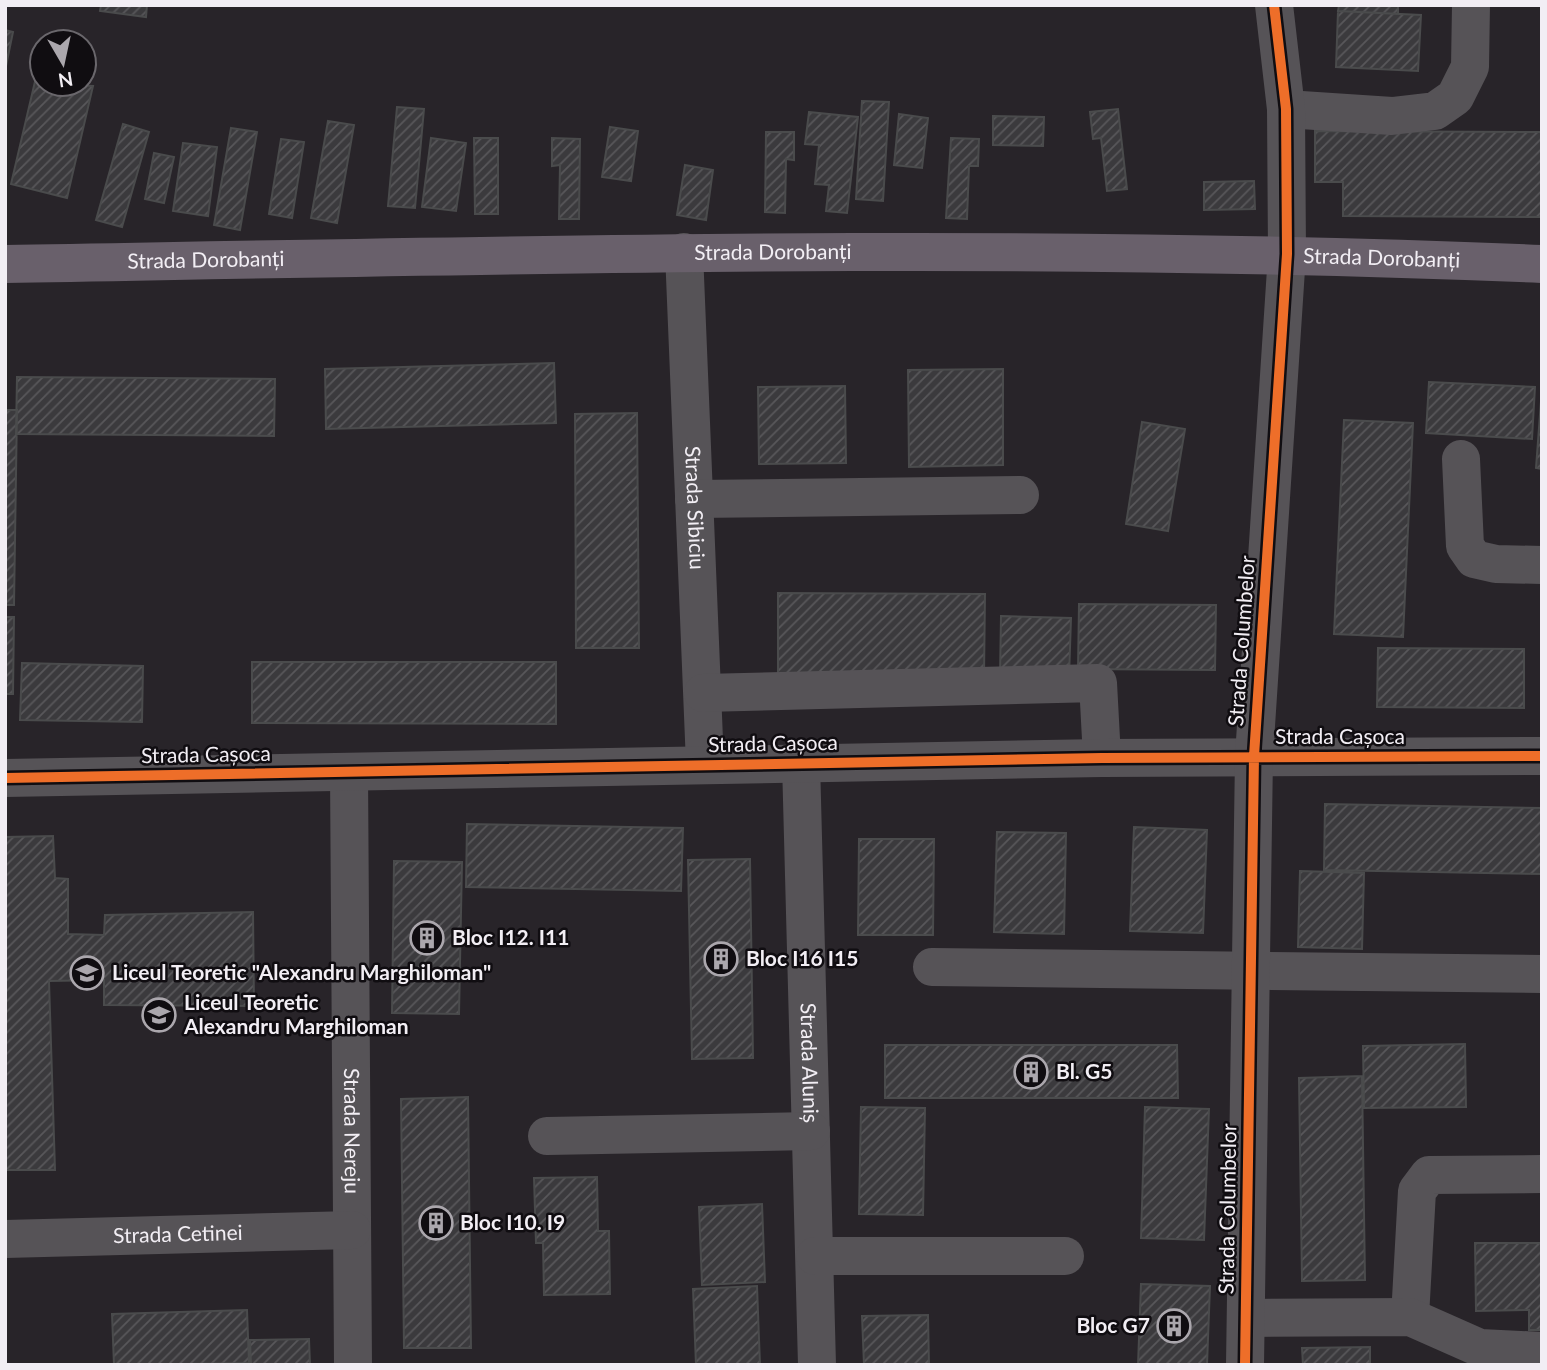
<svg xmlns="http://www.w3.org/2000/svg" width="1547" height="1370" viewBox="0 0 1547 1370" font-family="Lato,sans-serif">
<defs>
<pattern id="building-hatch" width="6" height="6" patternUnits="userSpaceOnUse" patternTransform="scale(1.75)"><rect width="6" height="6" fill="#3b3a3d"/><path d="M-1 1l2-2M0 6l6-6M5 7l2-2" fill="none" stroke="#58575a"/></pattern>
</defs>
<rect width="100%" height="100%" fill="#282429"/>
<!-- building -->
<path fill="url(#building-hatch)" stroke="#4a4b4c" stroke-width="2" d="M101 5H147L146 17 100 11Z
M1339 5H1398V14L1338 11Z
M1338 11 1421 15 1418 71 1336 67Z
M5 30 13 32 5 71Z
M37 73 42 74V84L93 86 67 198 11 184Z
M862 101 889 102 883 201 856 199Z
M397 107 424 109 415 208 388 206Z
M1118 109 1127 189 1107 191 1101 138 1093 139 1090 112Z
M809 112 858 117 847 213 826 211 829 185 815 184 819 145 805 144Z
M899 114 928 118 922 168 894 165Z
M993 116 1044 117 1043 146 993 145Z
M328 121 354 125 337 223 311 218Z
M123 124 149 132 122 227 96 220Z
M610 127 638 131 631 181 602 177Z
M231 128 257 132 240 230 214 225Z
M1315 131 1542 132V217L1343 216V182H1315Z
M766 132H794V160L786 159 785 213 765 212Z
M431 138 466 143 456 211 422 207Z
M474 138H498V214H475Z
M552 138 580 139 579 219H559L560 165 552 166Z
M951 138 979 139 978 166H969L967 219 946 218Z
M281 139 304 142 292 218 269 214Z
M183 143 217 147 208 216 173 211Z
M154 153 174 157 164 203 145 199Z
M685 165 713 170 706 220 677 215Z
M1254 181 1255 209 1204 210V182Z
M554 363 556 423 326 429 325 369Z
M1003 369V465L909 467 908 370Z
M17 377 275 379 274 436 16 434Z
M1429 382 1535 387 1532 439 1426 433Z
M845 386 846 463 759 464 758 387Z
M1541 401H1542V469L1536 468Z
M5 410H17L14 605H5Z
M637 413 639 648H576L575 414Z
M1344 420 1413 423 1403 637 1334 634Z
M1142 422 1185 429 1168 531 1126 524Z
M778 593 985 594 984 676 778 675Z
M1079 604 1216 605 1215 670 1078 669Z
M1001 616 1071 618 1069 678 1000 676Z
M5 617H14L13 694H5Z
M1378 648 1524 649V708L1377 707Z
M252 662H556V724L252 723Z
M22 663 143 666 142 722 20 720Z
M1325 804 1542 808V874L1324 870Z
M467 824 683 828 681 891 466 887Z
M1134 827 1207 830 1203 933 1130 931Z
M997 832 1066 833 1064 934 994 932Z
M53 836 55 878 68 879V934L104 935 105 915 253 912 254 1006 104 1005V980L49 981 55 1170H5V837Z
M859 839H934L933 935H858Z
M750 859 753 1058 692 1059 688 860Z
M394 861 462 862 459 1014 392 1013Z
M1300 871 1364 873 1362 949 1298 947Z
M1465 1044 1466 1107 1364 1108 1363 1046Z
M885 1045H1177L1178 1098H885Z
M1362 1076 1365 1280 1302 1281 1299 1078Z
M468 1097 471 1348H404L401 1099Z
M861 1107 925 1108 923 1215 859 1214Z
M1145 1107 1209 1109 1204 1240 1141 1238Z
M597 1177 598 1231H609L610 1294 544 1295 543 1243H536L534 1178Z
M762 1204 765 1282 702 1285 699 1207Z
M1475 1243H1542V1330H1529V1310L1476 1311Z
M1141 1284 1210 1286 1207 1365H1138Z
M757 1286 760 1365H696L693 1289Z
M247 1310 249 1363 114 1365 112 1314Z
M928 1315 929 1365H864L862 1316Z
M309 1339 310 1365H251L250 1340Z
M1370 1347V1365H1303L1302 1348Z"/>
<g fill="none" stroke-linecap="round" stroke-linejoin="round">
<!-- minor -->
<g stroke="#565357" stroke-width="38">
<path d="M1286 109 1392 116 1435 111 1455 97 1470 67 1471 5"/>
<path id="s1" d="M684 252 705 764"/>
<path d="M1461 459 1465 546 1474 559 1496 564 1542 565"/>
<path d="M694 499 1020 495"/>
<path d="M703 693 1098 683 1102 758"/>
<path id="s2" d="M801 762 817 1365"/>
<path id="s3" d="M349 772 353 1365"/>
<path d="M5 778 1102 758 1542 756"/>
<path d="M932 967 1542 974"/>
<path d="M547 1136 811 1131"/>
<path id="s4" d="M5 1239 352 1230"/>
<path d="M815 1256H1065"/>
<path d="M1410 1317 1417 1191 1429 1175 1542 1174"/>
<path d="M1246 1318 1410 1317 1480 1348 1542 1351"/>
<path d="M1245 1365 1254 756 1287 254 1286 109 1274 5"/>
</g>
<!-- major -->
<path stroke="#69606b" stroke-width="38" id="s5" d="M5 264C517 255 1030 242 1542 264"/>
<defs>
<path id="cycleway" d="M5 778 1102 758 1542 756
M1245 1365 1254 756 1287 254 1286 109 1274 5"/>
</defs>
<!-- cycleway casing -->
<use href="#cycleway" stroke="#100d11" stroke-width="15"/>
<!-- cycleway -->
<use href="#cycleway" stroke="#ee6e29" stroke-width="10"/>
</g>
<!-- icons -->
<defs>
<symbol id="building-ring" viewBox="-11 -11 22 22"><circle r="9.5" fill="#100d11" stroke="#aba7ad" stroke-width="1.5"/><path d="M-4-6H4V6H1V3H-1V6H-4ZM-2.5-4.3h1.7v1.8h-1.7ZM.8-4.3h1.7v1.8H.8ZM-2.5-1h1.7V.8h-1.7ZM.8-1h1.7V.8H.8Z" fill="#aba7ad"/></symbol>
<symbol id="school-ring" viewBox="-11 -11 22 22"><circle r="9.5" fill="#100d11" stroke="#aba7ad" stroke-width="1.5"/><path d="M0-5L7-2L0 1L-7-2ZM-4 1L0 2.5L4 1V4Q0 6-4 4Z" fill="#aba7ad"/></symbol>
</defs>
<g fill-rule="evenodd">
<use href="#building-ring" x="408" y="919" width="38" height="38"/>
<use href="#building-ring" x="702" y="940" width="38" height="38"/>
<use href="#school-ring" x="68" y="954" width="38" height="38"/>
<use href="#school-ring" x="140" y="996" width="38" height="38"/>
<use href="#building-ring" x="1012" y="1053" width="38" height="38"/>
<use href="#building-ring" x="417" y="1204" width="38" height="38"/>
<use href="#building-ring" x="1155" y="1307" width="38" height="38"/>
</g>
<g text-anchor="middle" stroke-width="5" stroke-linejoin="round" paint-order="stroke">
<!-- street labels -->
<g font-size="21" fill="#f2eef4" stroke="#100d11">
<text dy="7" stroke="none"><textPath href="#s5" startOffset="768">Strada Dorobanți</textPath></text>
<text dy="7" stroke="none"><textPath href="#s5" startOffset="1377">Strada Dorobanți</textPath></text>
<text dy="7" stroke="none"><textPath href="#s5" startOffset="201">Strada Dorobanți</textPath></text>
<text dy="7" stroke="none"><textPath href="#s1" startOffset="256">Strada Sibiciu</textPath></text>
<text transform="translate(1242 641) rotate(-86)" y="7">Strada Columbelor</text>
<text x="1340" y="744">Strada Cașoca</text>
<text transform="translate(773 744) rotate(-1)" y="7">Strada Cașoca</text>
<text transform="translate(206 755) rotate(-1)" y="7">Strada Cașoca</text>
<text dy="7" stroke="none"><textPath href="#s2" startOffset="301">Strada Aluniș</textPath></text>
<text dy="7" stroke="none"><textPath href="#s3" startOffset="359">Strada Nereju</textPath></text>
<text transform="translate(1228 1209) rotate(-89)" y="7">Strada Columbelor</text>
<text dy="7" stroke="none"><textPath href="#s4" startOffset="173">Strada Cetinei</textPath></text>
</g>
<!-- poi labels -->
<g font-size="21" font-weight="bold" fill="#f2eef4" stroke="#100d11" text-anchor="start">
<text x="452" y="945">Bloc I12. I11</text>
<text x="746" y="966">Bloc I16 I15</text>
<text x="112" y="980">Liceul Teoretic "Alexandru Marghiloman"</text>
<text x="184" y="1010">Liceul Teoretic<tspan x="184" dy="24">Alexandru Marghiloman</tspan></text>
<text x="1056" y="1079">Bl. G5</text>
<text x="460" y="1230">Bloc I10. I9</text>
<text x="1150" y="1333" text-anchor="end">Bloc G7</text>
</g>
</g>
<!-- border -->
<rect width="1547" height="1370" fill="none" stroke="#f2eef4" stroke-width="14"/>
<!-- north arrow -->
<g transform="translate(63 63) rotate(171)"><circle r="33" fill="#100d11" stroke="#6a676c" stroke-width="2"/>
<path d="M0-5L12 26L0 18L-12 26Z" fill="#aba7ad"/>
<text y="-10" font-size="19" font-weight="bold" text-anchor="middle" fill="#f2eef4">N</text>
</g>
</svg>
